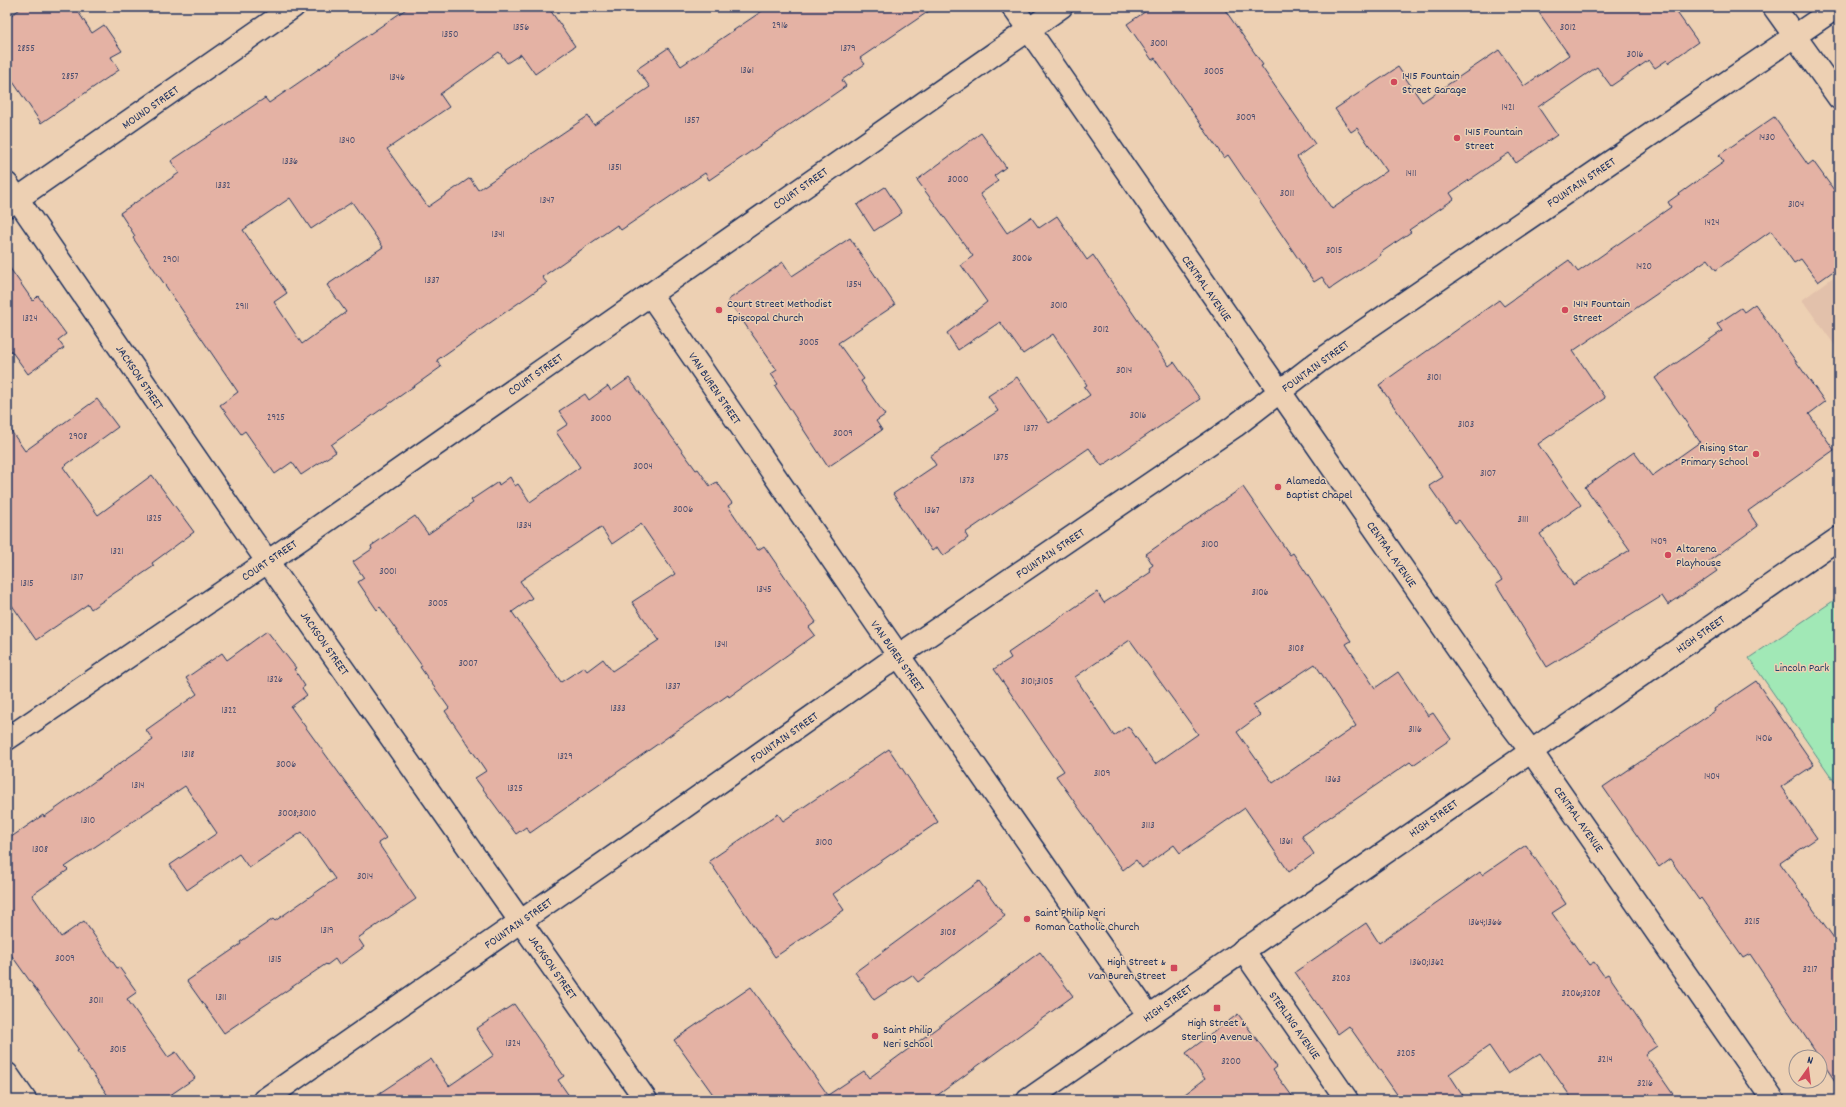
<svg xmlns="http://www.w3.org/2000/svg" width="1846" height="1107" viewBox="0 0 1846 1107" font-family="Dekko,sans-serif">
<rect width="100%" height="100%" fill="#edd0b3"/>
<filter id="ink" filterUnits="userSpaceOnUse"><feTurbulence type="fractalNoise" baseFrequency=".025" numOctaves="2"/><feDisplacementMap in="SourceGraphic" scale="8" xChannelSelector="R" yChannelSelector="G"/><feConvolveMatrix kernelMatrix="1 2 1 2 8 2 1 2 1" color-interpolation-filters="sRGB"/></filter>
<g filter="url(#ink)">
<!-- built -->
<path fill="#e2c1ab" d="M1839 273V351L1802 300Z"/>
<!-- green -->
<path fill="#a1e8b6" stroke="#5e8c8a" d="M1839 597V788L1749 658Z"/>
<!-- building -->
<path fill="#e4b2a4" stroke="#1b2f5e" fill-rule="evenodd" d="M23 7H75L92 33 104 25 122 51 111 57 119 70 41 123 7 73V18Z
M409 7H548L575 46 535 74 521 54 507 63 499 52 440 94 449 107 387 149 428 207 470 178 478 190 588 116 594 125 650 87 637 69 668 48 681 66 768 7H935L860 58 865 64 842 80 846 86 775 135 709 180 705 173 621 230 617 225 542 277 547 283 437 360 441 367 331 445 336 452 301 475 292 462 275 474 245 431 241 434 220 405 238 392 133 238 135 236 120 213 179 173 171 161 265 98 269 103ZM290 198 311 229 352 202 383 247 327 285 346 312 302 344 274 302 287 293 243 230Z
M1152 7H1223L1263 65 1261 66 1315 144 1297 157 1332 209 1387 171 1357 128 1351 132 1335 109 1398 67 1422 102 1499 50 1524 86 1569 55 1535 7H1673L1698 42 1668 63 1667 60 1655 68 1649 60 1611 86 1597 67 1538 107 1557 135 1516 163 1509 153 1450 193 1454 199 1409 230 1411 232 1380 253 1381 255 1330 289 1322 277 1314 282 1228 155 1224 158 1155 58 1152 60 1127 24Z
M1774 117 1808 165 1813 161 1839 197V267L1818 282 1801 259 1794 263 1771 231 1716 270 1708 259 1573 351 1605 398 1538 444 1581 505 1540 534 1573 585 1630 550 1585 487 1634 452 1652 476 1700 442 1655 378 1722 331 1717 324 1741 308 1744 312 1755 304 1825 402 1809 414 1834 450 1748 511 1758 526 1709 561 1717 571 1668 605 1662 596 1547 667 1496 584 1502 580 1459 520 1455 523 1429 486 1443 477 1379 385 1499 300 1504 306 1569 260 1578 272 1671 207 1668 202 1724 162 1719 155Z
M981 133 1006 167 994 176 998 181 980 194 1007 233 1031 217 1039 228 1057 216 1087 260 1093 255 1169 366 1174 362 1200 399 1102 466 1089 448 965 533 968 538 943 556 937 547 932 551 893 494 936 465 930 456 998 411 988 396 1017 377 1049 423 1090 395 1084 387 1087 385 1053 334 1023 354 1000 322 958 350 947 333 987 302 961 265 973 256 917 180Z
M885 187 902 213 874 231 857 205Z
M850 238 895 305 838 343 864 379 861 381 885 415 876 421 882 430 828 467 775 386 778 384 771 374 777 370 728 300 783 262 792 276Z
M7 264 33 301 38 296 66 334 58 340 64 348 28 374 7 345Z
M629 378 696 470 698 469 710 486 717 482 732 503 728 506 758 550 764 546 816 622 809 627 815 635 729 697 728 695 530 833 526 827 516 834 475 778 486 771 445 711 449 708 420 667 422 666 380 607 377 610 358 582 364 578 353 562 372 549 371 546 415 516 428 534 473 503 471 500 498 482 499 485 510 477 515 486 518 484 530 502 580 467 556 432 568 424 559 411 585 394 589 400 608 386 611 391ZM641 524 675 574 632 602 659 640 612 671 603 659 587 671 584 667 561 682 512 612 532 598 520 581 601 527 612 544Z
M97 399 118 427 63 467 98 515 152 475 194 532 152 563 154 566 91 609 88 604 36 640 7 598V425L25 451Z
M1243 487 1290 555 1293 553 1351 641 1346 644 1375 688 1398 672 1428 716 1433 713 1451 739 1413 765 1410 762 1302 836 1314 854 1289 872 1245 808 1180 853 1174 845 1142 868 1136 860 1123 870 1056 776 1064 771 994 669 1011 658 1008 653 1097 592 1104 603 1151 572 1149 568 1153 565 1146 554ZM1130 640 1198 734 1155 764 1128 726 1114 736 1075 677ZM1315 664 1356 726 1273 783 1237 732 1260 715 1253 705Z
M267 631 296 668 294 669 305 686 302 688 307 695 291 707 386 838 378 843 416 899 358 938 364 947 339 965 335 959 327 965 326 964 224 1033 187 981 241 944 240 942 273 919 275 921 335 879 302 832 249 868 239 854 187 890 170 865 217 833 185 786 65 867 68 870 32 895 61 937 84 921 117 968 119 967 137 992 127 999 168 1057 176 1052 195 1078 163 1100H111L77 1051 79 1050 7 949V840L43 815 44 817 153 740 146 730 197 694 186 678 222 653 227 660Z
M1756 681 1814 765 1781 787 1817 838 1780 863 1839 945V1087L1750 954 1743 958 1701 898 1699 900 1670 859 1659 867 1603 787 1715 711 1714 709Z
M889 749 938 822 833 894 844 910 775 957 709 861 778 814 783 821Z
M1526 845 1566 904 1552 913 1589 965 1594 962 1604 976 1608 974 1657 1046 1645 1054 1677 1100H1573L1540 1053 1508 1074 1489 1046 1449 1074 1466 1100H1401L1349 1026 1338 1034 1295 972 1366 923 1379 943 1480 872 1482 875Z
M979 881 1005 916 918 982 912 975 874 1000 855 972Z
M1040 952 1073 996 931 1100H717L674 1040 751 987 828 1095 864 1071 869 1078Z
M514 1004 564 1076 558 1080 572 1100H369L431 1059 449 1086 494 1055 476 1029Z
M1238 1014 1277 1067 1273 1070 1295 1100H1177L1205 1079 1186 1053Z"/>
<g fill="none" stroke-linecap="round" stroke-linejoin="round">
<defs>
<path id="minor" d="M7 184 246 531 646 1100
M7 206 293 7
M650 294 878 626 1149 1016
M7 739 298 541 1061 7
M1243 950 1347 1100
M264 1100 646 834 898 656 1235 426 1318 362 1837 7"/>
<path id="tertiary" d="M1013 7 1509 722 1531 751 1773 1100
M1774 7 1839 98"/>
<path id="secondary" d="M7 1074 25 1100
M1028 1100 1839 538"/>
</defs>
<!-- minor casing -->
<use href="#minor" stroke="#1b2f5e" stroke-width="25"/>
<!-- tertiary casing -->
<use href="#tertiary" stroke="#1b2f5e" stroke-width="25"/>
<!-- secondary casing -->
<use href="#secondary" stroke="#1b2f5e" stroke-width="25"/>
<!-- minor -->
<use href="#minor" stroke="#edd0b3" stroke-width="22"/>
<!-- tertiary -->
<use href="#tertiary" stroke="#edd0b3" stroke-width="22"/>
<!-- secondary -->
<use href="#secondary" stroke="#edd0b3" stroke-width="22"/>
</g>
</g>
<!-- markers -->
<g fill="#d1495b" stroke="#edd0b3" stroke-width="1.5">
<circle cx="1394" cy="82" r="4"/>
<circle cx="1457" cy="138" r="4"/>
<circle cx="719" cy="310" r="4"/>
<circle cx="1565" cy="310" r="4"/>
<circle cx="1756" cy="454" r="4"/>
<circle cx="1278" cy="487" r="4"/>
<circle cx="1668" cy="555" r="4"/>
<circle cx="1027" cy="919" r="4"/>
<rect x="1170" y="964" width="8" height="8" rx="2"/>
<rect x="1213" y="1004" width="8" height="8" rx="2"/>
<circle cx="875" cy="1036" r="4"/>
</g>
<g text-anchor="middle" stroke-width="3" stroke-linejoin="round" paint-order="stroke">
<!-- number labels -->
<g font-size="10" fill="#4d5070">
<text x="780" y="28">2916</text>
<text x="521" y="30">1356</text>
<text x="1568" y="30">3012</text>
<text x="450" y="37">1350</text>
<text x="1159" y="46">3001</text>
<text x="26" y="51">2855</text>
<text x="848" y="51">1379</text>
<text x="1635" y="57">3016</text>
<text x="747" y="73">1361</text>
<text x="1214" y="74">3005</text>
<text x="70" y="79">2857</text>
<text x="397" y="80">1346</text>
<text x="1508" y="110">1421</text>
<text x="1246" y="120">3009</text>
<text x="692" y="123">1357</text>
<text x="1767" y="140">1430</text>
<text x="347" y="143">1340</text>
<text x="290" y="164">1336</text>
<text x="615" y="170">1351</text>
<text x="1411" y="176">1411</text>
<text x="958" y="182">3000</text>
<text x="223" y="188">1332</text>
<text x="1287" y="196">3011</text>
<text x="547" y="203">1347</text>
<text x="1796" y="207">3104</text>
<text x="1712" y="225">1424</text>
<text x="498" y="237">1341</text>
<text x="1334" y="253">3015</text>
<text x="1022" y="261">3006</text>
<text x="171" y="262">2901</text>
<text x="1644" y="269">1420</text>
<text x="432" y="283">1337</text>
<text x="854" y="287">1354</text>
<text x="1059" y="308">3010</text>
<text x="242" y="309">2911</text>
<text x="30" y="321">1324</text>
<text x="1101" y="332">3012</text>
<text x="809" y="345">3005</text>
<text x="1124" y="373">3014</text>
<text x="1434" y="380">3101</text>
<text x="1138" y="418">3016</text>
<text x="276" y="420">2925</text>
<text x="601" y="421">3000</text>
<text x="1466" y="427">3103</text>
<text x="1031" y="431">1377</text>
<text x="843" y="436">3009</text>
<text x="78" y="439">2908</text>
<text x="1001" y="460">1375</text>
<text x="643" y="469">3004</text>
<text x="1488" y="476">3107</text>
<text x="967" y="483">1373</text>
<text x="683" y="512">3006</text>
<text x="932" y="513">1367</text>
<text x="154" y="521">1325</text>
<text x="1523" y="522">3111</text>
<text x="524" y="528">1334</text>
<text x="1659" y="544">1409</text>
<text x="1210" y="547">3100</text>
<text x="117" y="554">1321</text>
<text x="388" y="574">3001</text>
<text x="77" y="580">1317</text>
<text x="27" y="586">1315</text>
<text x="764" y="592">1345</text>
<text x="1260" y="595">3106</text>
<text x="438" y="606">3005</text>
<text x="721" y="647">1341</text>
<text x="1296" y="651">3108</text>
<text x="468" y="666">3007</text>
<text x="275" y="682">1326</text>
<text x="1037" y="684">3101;3105</text>
<text x="673" y="689">1337</text>
<text x="618" y="711">1333</text>
<text x="229" y="713">1322</text>
<text x="1415" y="732">3116</text>
<text x="1764" y="741">1406</text>
<text x="188" y="757">1318</text>
<text x="565" y="759">1329</text>
<text x="286" y="767">3006</text>
<text x="1102" y="776">3109</text>
<text x="1712" y="779">1404</text>
<text x="1333" y="782">1363</text>
<text x="138" y="788">1314</text>
<text x="515" y="791">1325</text>
<text x="297" y="816">3008;3010</text>
<text x="88" y="823">1310</text>
<text x="1148" y="828">3113</text>
<text x="1286" y="844">1361</text>
<text x="824" y="845">3100</text>
<text x="40" y="852">1308</text>
<text x="365" y="879">3014</text>
<text x="1752" y="924">3215</text>
<text x="1485" y="925">1364;1366</text>
<text x="327" y="933">1319</text>
<text x="948" y="935">3108</text>
<text x="65" y="961">3009</text>
<text x="275" y="962">1315</text>
<text x="1427" y="965">1360;1362</text>
<text x="1810" y="972">3217</text>
<text x="1341" y="981">3203</text>
<text x="1581" y="996">3206;3208</text>
<text x="221" y="1000">1311</text>
<text x="96" y="1003">3011</text>
<text x="513" y="1046">1324</text>
<text x="118" y="1052">3015</text>
<text x="1406" y="1056">3205</text>
<text x="1605" y="1062">3214</text>
<text x="1231" y="1064">3200</text>
<text x="1645" y="1086">3216</text>
</g>
<!-- poi labels -->
<g font-size="12" fill="#1b2f5e" stroke="#edd0b3" text-anchor="start">
<text x="1402" y="79">1415 Fountain<tspan x="1402" dy="14">Street Garage</tspan></text>
<text x="1465" y="135">1415 Fountain<tspan x="1465" dy="14">Street</tspan></text>
<text x="727" y="307">Court Street Methodist<tspan x="727" dy="14">Episcopal Church</tspan></text>
<text x="1573" y="307">1414 Fountain<tspan x="1573" dy="14">Street</tspan></text>
<text x="1748" y="451" text-anchor="end">Rising Star<tspan x="1748" dy="14">Primary School</tspan></text>
<text x="1286" y="484">Alameda<tspan x="1286" dy="14">Baptist Chapel</tspan></text>
<text x="1676" y="552">Altarena<tspan x="1676" dy="14">Playhouse</tspan></text>
<text x="1035" y="916">Saint Philip Neri<tspan x="1035" dy="14">Roman Catholic Church</tspan></text>
<text x="1166" y="965" text-anchor="end">High Street &amp;<tspan x="1166" dy="14">Van Buren Street</tspan></text>
<text x="1217" y="1026" text-anchor="middle">High Street &amp;<tspan x="1217" dy="14">Sterling Avenue</tspan></text>
<text x="883" y="1033">Saint Philip<tspan x="883" dy="14">Neri School</tspan></text>
</g>
<!-- street labels -->
<g font-size="12" fill="#1b2f5e" stroke="#edd0b3">
<text transform="translate(150 107) rotate(-35)" y="4">MOUND STREET</text>
<text transform="translate(1581 182) rotate(-34)" y="4">FOUNTAIN STREET</text>
<text transform="translate(800 188) rotate(-35)" y="4">COURT STREET</text>
<text transform="translate(1207 288) rotate(55)" y="4">CENTRAL AVENUE</text>
<text transform="translate(1315 366) rotate(-36)" y="4">FOUNTAIN STREET</text>
<text transform="translate(535 374) rotate(-35)" y="4">COURT STREET</text>
<text transform="translate(140 377) rotate(56)" y="4">JACKSON STREET</text>
<text transform="translate(715 388) rotate(56)" y="4">VAN BUREN STREET</text>
<text transform="translate(1050 553) rotate(-34)" y="4">FOUNTAIN STREET</text>
<text transform="translate(1392 554) rotate(55)" y="4">CENTRAL AVENUE</text>
<text transform="translate(269 560) rotate(-34)" y="4">COURT STREET</text>
<text transform="translate(1700 634) rotate(-35)" y="4">HIGH STREET</text>
<text transform="translate(325 643) rotate(55)" y="4">JACKSON STREET</text>
<text transform="translate(898 656) rotate(55)" y="4">VAN BUREN STREET</text>
<text transform="translate(784 737) rotate(-35)" y="4">FOUNTAIN STREET</text>
<text transform="translate(1433 818) rotate(-35)" y="4">HIGH STREET</text>
<text transform="translate(1579 819) rotate(55)" y="4">CENTRAL AVENUE</text>
<text transform="translate(518 923) rotate(-35)" y="4">FOUNTAIN STREET</text>
<text transform="translate(553 967) rotate(55)" y="4">JACKSON STREET</text>
<text transform="translate(1167 1003) rotate(-35)" y="4">HIGH STREET</text>
<text transform="translate(1295 1025) rotate(55)" y="4">STERLING AVENUE</text>
</g>
<!-- park labels -->
<g font-size="12" fill="#284267" stroke="#edd0b3">
<text x="1802" y="671">Lincoln Park</text>
</g>
</g>
<!-- margin -->
<rect width="1846" height="1107" fill="none" stroke="#edd0b3" stroke-width="24"/>
<rect x="12" y="12" width="1822" height="1083" fill="none" stroke="#1b2f5e" stroke-width="1.5" filter="url(#ink)"/>
<!-- north arrow -->
<g transform="translate(1808 1069) rotate(14)"><circle r="19" fill="#edd0b3" stroke="#999091"/>
<path d="M0-3L7 15L0 10L-7 15Z" fill="#d1495b"/>
<text y="-6" font-size="11" font-weight="bold" text-anchor="middle" fill="#1b2f5e">N</text>
</g>
</svg>
